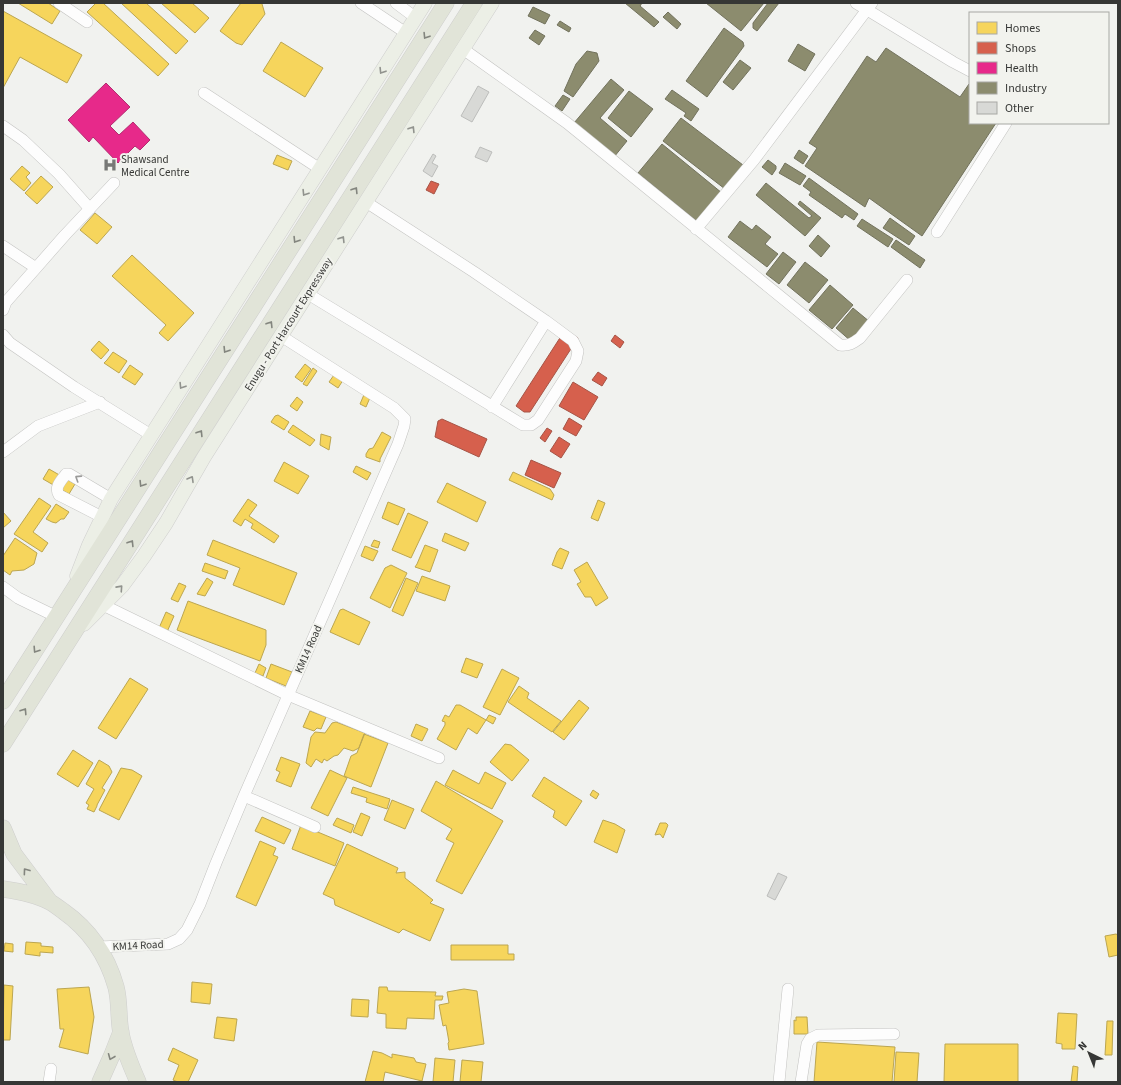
<svg xmlns="http://www.w3.org/2000/svg" width="1121" height="1085" viewBox="0 0 1121 1085" font-family="'Source Sans 3',sans-serif">
<rect width="100%" height="100%" fill="#f1f2ef"/>
<!-- homes -->
<path fill="#f6d55c" stroke="#bca650" d="M18 3H48L60 11 52 24Z
M96 3H103L169 64 158 76 87 12Z
M121 3H146L188 41 176 54Z
M161 3H192L209 18 195 33Z
M241 3H261L262 4 265 14 242 45 236 43 220 31Z
M3 11 82 55 67 83 20 57 3 88Z
M281 42 323 68 305 97 263 71Z
M277 155 292 161 288 170 273 164Z
M22 166 30 173 26 177 31 183 24 191 10 179Z
M41 176 53 187 37 204 25 193Z
M95 213 112 227 97 244 80 230Z
M132 255 194 313 168 341 159 333 166 325 112 276Z
M99 341 109 350 101 359 91 350Z
M113 352 127 361 119 373 104 363 107 360Z
M305 364 311 369 302 382 295 377Z
M130 365 143 374 135 385 122 377Z
M313 368 317 371 307 386 303 384Z
M339 368 347 374 338 388 329 382Z
M366 390 372 393 366 407 360 404Z
M297 397 303 402 297 411 290 406Z
M278 415 289 422 284 430 271 422 275 416Z
M293 425 315 440 310 446 288 432Z
M382 432 391 437 380 459V462L366 457V454L369 449 373 448Z
M321 434 331 437 329 450 320 445Z
M284 462 309 476 298 494 274 481Z
M356 466 371 473 367 480 353 472Z
M49 469 75 484 69 494 43 479Z
M513 472 550 489 554 495 552 500 509 480Z
M447 483 486 502 477 522 437 502Z
M39 498 51 506 33 532 48 543 42 552 14 534Z
M248 499 257 505 249 516 279 536 274 543 251 528 253 524 245 519 241 526 233 521Z
M598 500 605 503 598 521 591 518Z
M388 502 405 509 398 525 382 518Z
M56 504 69 512 64 519H61L56 523 52 522 46 519Z
M3 512 11 521 3 528Z
M408 513 428 522 411 558 392 550Z
M445 533 469 543 465 551 442 541Z
M15 538 37 553 34 564 24 570 12 571 10 575 3 570V556Z
M213 540 297 573 284 605 233 585 240 568 207 555Z
M374 540 380 542 378 548 371 546Z
M425 545 438 550 430 572 415 567 417 564Z
M365 546 378 551 373 561 361 556Z
M560 548 569 552 562 569 552 565 557 552Z
M587 562 608 598 596 606 591 597H585L577 584 581 582 574 570Z
M205 563 228 571 225 579 202 571Z
M391 565 407 573 390 608 370 598 385 568Z
M422 576 450 586 445 601 416 591Z
M207 578 213 582 205 596 197 594Z
M406 578 418 583 403 616 392 611Z
M179 583 186 586 178 602 171 599Z
M188 601 266 630V645L260 661 177 630Z
M343 609 370 622 359 645 330 632 340 610Z
M166 612 174 616 167 632 159 628Z
M466 658 483 664 477 678 461 672Z
M259 664 266 668 263 676 255 673Z
M271 664 292 672 286 686 266 678Z
M502 669 519 678 500 715 483 707Z
M130 678 148 689 116 739 98 728Z
M519 686 529 693 527 698 561 721 552 732 508 702Z
M579 700 589 708 564 740 553 732Z
M456 705H460L486 720 477 734 468 728 456 750 437 739 445 725V722L442 721 445 715 449 717Z
M310 711 326 717 321 729 317 728 314 731 303 727Z
M489 715 496 718 493 724 486 720Z
M336 722 365 733 359 748 353 751 344 748 338 755 334 756 327 761 324 759 322 763 316 759 311 767 306 763 311 737 315 732 325 733 332 723Z
M416 724 428 729 422 741 411 736Z
M364 734 388 743 371 787 344 776 351 756 357 753Z
M505 744 511 745 529 760 512 781 490 762Z
M73 750 93 763 78 787 57 774Z
M281 757 300 764 291 787 276 781 280 772 276 770Z
M99 760 109 766 112 772 102 788 105 790 97 805V806L94 812 87 809 89 805 86 803 94 789 86 784Z
M121 768 132 770 142 776 119 820 99 810Z
M330 770 347 778 328 816 311 808Z
M453 770 479 784 485 772 506 783 492 809 445 785Z
M544 777 582 801 566 826 553 817 555 811 532 796Z
M436 781 503 821 462 894 436 881 454 843 446 839 452 829 421 811Z
M353 787 390 799 387 809 366 802 367 798 351 793Z
M593 790 599 794 596 799 590 795Z
M392 800 414 809 405 829 384 820Z
M361 813 370 817 362 836 353 832Z
M262 817 291 830 284 844 255 831Z
M337 818 354 825 351 833 333 825Z
M603 820 615 824 625 830 617 853 594 842Z
M660 823H666L668 825 663 838 660 834 655 835Z
M301 825 344 843 335 866 292 849Z
M260 841 276 848 273 855 278 857 256 906 236 897Z
M347 844 398 868 396 873 405 872V878L433 900 430 903 444 909 430 941 403 929 399 933 335 905 334 899 323 894Z
M1116 934 1118 935V955L1109 957 1105 936Z
M26 942 41 943V946L53 947V953L40 952V956L25 954Z
M5 943 13 944V952L4 951Z
M451 945H508V954H514V960H451Z
M192 982 212 984 210 1004 191 1002Z
M4 985 13 986 10 1040H3Z
M89 987 94 1017 88 1054 59 1047 64 1029H60L57 989Z
M379 987H387L388 991 436 992 435 996H443L442 1000H435L434 1019 407 1018 406 1029 386 1028V1014L377 1013Z
M464 989 477 991 484 1044 449 1050 448 1043 449 1042 446 1025 443 1026 439 1005 449 1003 447 992Z
M352 999 369 1000 368 1017 351 1016Z
M1058 1013 1077 1014 1075 1049H1062V1044L1056 1043Z
M217 1017 237 1019 234 1041 214 1038Z
M796 1017H807L808 1034H794V1020L796 1021Z
M1107 1021H1113L1112 1055H1105Z
M817 1042 895 1047 892 1082H814Z
M945 1044H1018V1082H944Z
M173 1048 198 1060 188 1082H178L173 1080 179 1065 168 1060Z
M373 1051 382 1053 392 1058V1054L414 1058 416 1062 426 1064 422 1081 385 1072 383 1082H365Z
M896 1052 919 1053 917 1082H894Z
M435 1058 455 1060 453 1082H433Z
M462 1060 483 1062 481 1082H460Z
M1073 1066 1078 1067 1077 1082H1071Z"/>
<!-- shops -->
<path fill="#d6604d" stroke="#a65446" d="M431 181 439 184 434 194 426 190Z
M565 330 578 338 530 412H524L516 406Z
M615 335 624 342 620 348 611 341Z
M598 372 607 378 602 386 592 380Z
M573 382 598 397 584 420 559 406Z
M569 418 582 426 576 436 563 429Z
M442 419 487 439 479 457 435 437 438 421Z
M547 428 552 431 545 442 540 438Z
M559 437 570 444 561 458 550 451Z
M531 460 561 473 554 488 525 475Z"/>
<!-- health -->
<path fill="#e7298a" stroke="#b22d70" d="M106 83 130 107 110 126 119 135 133 122 150 140 140 150 135 146 118 163 93 137 89 142 68 120Z"/>
<!-- industry -->
<path fill="#8c8c6e" stroke="#72725d" d="M625 3H642L640 6 659 22 654 27Z
M706 3H764L741 31Z
M768 3H779L757 31 753 28V23Z
M533 7 550 15 545 24 528 16Z
M668 12 681 24 677 29 663 17Z
M560 21 571 28 569 32 557 25Z
M724 28 743 42 744 46 707 97 686 81Z
M535 30 545 36 539 45 529 38Z
M798 44 815 54 805 71 788 61Z
M886 48 960 97 969 84 970 85V123H996L922 236 869 198 865 207 805 166 817 148 809 143 867 56 876 62Z
M587 51 597 53 599 61 573 97 564 91 576 64Z
M740 60 751 68 733 90 723 82Z
M611 79 624 90 600 118 627 141 614 157 574 123Z
M672 90 699 109 691 121 684 116 686 113 665 99Z
M629 91 653 109 631 137 608 118Z
M563 95 570 99 562 111 555 106Z
M681 118 743 165 725 189 663 141Z
M662 144 722 193 698 222 638 173Z
M799 150 808 156 803 164 794 158Z
M768 160 776 166V169L772 175 762 167Z
M785 163 806 176 800 185 779 173Z
M809 178 858 214 854 220 845 214 842 218 809 195 811 192 803 186Z
M766 183 809 218 812 216 798 204 800 201 821 218 805 236 756 195Z
M890 218 915 236 909 245 883 228Z
M862 219 893 239 888 247 857 226Z
M740 221 752 230 756 225 771 237 765 244 778 254 767 267 728 237Z
M818 235 830 246 821 257 809 246Z
M896 240 925 260 920 268 891 247Z
M783 252 796 262 779 284 766 274Z
M805 262 828 280 809 303 787 285Z
M830 285 853 305 832 329 809 310Z
M853 308 870 322 852 342 836 328Z"/>
<!-- building -->
<path fill="#d8d9d6" stroke="#bcbdbb" d="M478 86 489 92 472 122 461 116Z
M480 147 492 152 487 162 475 157Z
M433 154 436 156 432 163 438 166 432 177 423 171Z
M778 873 787 877 775 900 767 896Z"/>
<g fill="none" stroke-linecap="round" stroke-linejoin="round">
<defs>
<path id="minor" d="M59 3 87 22
M361 3 406 33
M396 3 416 18
M856 3 953 62 970 71
M463 49 567 123 840 345C849 346 853 343 860 338L907 280
M204 93 320 169
M3 126 23 140 59 174 90 209
M696 229 754 160 872 3
M937 232 1006 123
M3 246 36 268
M308 294 523 425H531L538 420 576 361 578 351 573 341 546 321 474 272 366 202
M3 310 6 302 36 268 65 235 114 183
M3 335 10 343 74 387 151 435
M492 407 546 321
M3 452 38 426 100 402
M102 517 59 495C54 487 61 481 66 474H69L111 499
M3 587 18 598 57 617
M103 605 288 695 439 758
M244 796 315 827
M99 947 168 944 179 939 187 930 200 904 216 863 244 796 398 444 404 426 405 419 394 408 281 336
M49 1082 51 1069
M779 1082 788 989
M801 1082 807 1044 810 1039 818 1035 894 1034"/>
<path id="major" d="M77 576 89 545 111 499 425 3
M84 624 122 586 144 556 166 523 204 457 492 3"/>
<path id="highway" d="M3 701 446 3
M3 744 474 3
M3 828 14 854 50 902
M3 889C18 891 37 895 50 902 55 905 59 908 63 911 90 930 107 955 116 987 120 1002 118 1018 121 1033 124 1050 131 1066 138 1082
M100 1082 112 1055 121 1032"/>
</defs>
<!-- minor casing -->
<use href="#minor" stroke="#c3c3c1" stroke-width="12"/>
<!-- major casing -->
<use href="#major" stroke="#cececd" stroke-width="15"/>
<!-- highway casing -->
<use href="#highway" stroke="#cececd" stroke-width="17"/>
<!-- minor -->
<use href="#minor" stroke="#fdfdfd" stroke-width="11"/>
<!-- major -->
<use href="#major" stroke="#ecefe6" stroke-width="14"/>
<!-- highway -->
<use href="#highway" stroke="#e1e4d8" stroke-width="16"/>
</g>
<!-- one-way arrows -->
<defs><path id="oneway-chevron" d="M-2-3.5L2.5 0L-2 3.5" fill="none" stroke-width="1.6" stroke-linecap="round" stroke-linejoin="round"/></defs>
<g stroke="#83857e">
<use href="#oneway-chevron" transform="translate(426 36) rotate(122)"/>
<use href="#oneway-chevron" transform="translate(355 190) rotate(-58)"/>
<use href="#oneway-chevron" transform="translate(296 240) rotate(122)"/>
<use href="#oneway-chevron" transform="translate(270 324) rotate(-58)"/>
<use href="#oneway-chevron" transform="translate(226 350) rotate(122)"/>
<use href="#oneway-chevron" transform="translate(200 433) rotate(-58)"/>
<use href="#oneway-chevron" transform="translate(142 484) rotate(122)"/>
<use href="#oneway-chevron" transform="translate(131 543) rotate(-58)"/>
<use href="#oneway-chevron" transform="translate(36 650) rotate(123)"/>
<use href="#oneway-chevron" transform="translate(24 711) rotate(-57)"/>
<use href="#oneway-chevron" transform="translate(26 871) rotate(-126)"/>
<use href="#oneway-chevron" transform="translate(111 1057) rotate(112)"/>
</g>
<g stroke="#91938e">
<use href="#oneway-chevron" transform="translate(382 71) rotate(122)"/>
<use href="#oneway-chevron" transform="translate(412 129) rotate(-58)"/>
<use href="#oneway-chevron" transform="translate(305 193) rotate(122)"/>
<use href="#oneway-chevron" transform="translate(342 239) rotate(-58)"/>
<use href="#oneway-chevron" transform="translate(182 386) rotate(122)"/>
<use href="#oneway-chevron" transform="translate(191 479) rotate(-60)"/>
<use href="#oneway-chevron" transform="translate(120 588) rotate(-48)"/>
</g>
<use stroke="#9a9a99" href="#oneway-chevron" transform="translate(78 478) rotate(-147)"/>
<!-- icons -->
<defs>
<symbol id="hospital-bare" viewBox="-9 -9 18 18"><path d="M-5-5h3v3.5h4V-5h3V5h-3V1.5h-4V5h-3Z" fill="#777876" stroke="#f2f3ee" stroke-width="2.5" paint-order="stroke"/></symbol>
</defs>
<g fill-rule="evenodd">
<use href="#hospital-bare" x="100" y="155" width="20" height="20"/>
</g>
<g text-anchor="middle" stroke-width="4" stroke-linejoin="round" paint-order="stroke">
<!-- poi labels -->
<g font-size="11" fill="#363735" stroke="#f2f3ee" text-anchor="start">
<text x="121" y="163">Shawsand<tspan x="121" dy="13">Medical Centre</tspan></text>
</g>
<!-- street labels -->
<g font-size="11" fill="#363735" stroke="#f2f3ee">
<text transform="translate(288 324) rotate(-58)" y="4">Enugu - Port Harcourt Expressway</text>
<text transform="translate(308 649) rotate(-66)" y="4">KM14 Road</text>
<text transform="translate(138 945) rotate(-3)" y="4">KM14 Road</text>
</g>
</g>
<!-- border -->
<rect width="1121" height="1085" fill="none" stroke="#363735" stroke-width="8"/>
<!-- legend -->
<rect x="969" y="12" width="140" height="112" fill="#f2f3ee" stroke="#a7a8a4"/>
<rect x="977" y="22" width="20" height="12" fill="#f6d55c" stroke="#a7a8a4"/>
<text x="1005" y="32" font-size="12" fill="#363735">Homes</text>
<rect x="977" y="42" width="20" height="12" fill="#d6604d" stroke="#a7a8a4"/>
<text x="1005" y="52" font-size="12" fill="#363735">Shops</text>
<rect x="977" y="62" width="20" height="12" fill="#e7298a" stroke="#a7a8a4"/>
<text x="1005" y="72" font-size="12" fill="#363735">Health</text>
<rect x="977" y="82" width="20" height="12" fill="#8c8c6e" stroke="#a7a8a4"/>
<text x="1005" y="92" font-size="12" fill="#363735">Industry</text>
<rect x="977" y="102" width="20" height="12" fill="#d8d9d6" stroke="#a7a8a4"/>
<text x="1005" y="112" font-size="12" fill="#363735">Other</text>
<!-- north arrow -->
<g transform="translate(1089 1053) rotate(317)" stroke="#f2f3ee" stroke-width="3" paint-order="stroke">
<path d="M0-3L7 15L0 10L-7 15Z" fill="#363735"/>
<text y="-6" font-size="11" font-weight="bold" text-anchor="middle" fill="#363735">N</text>
</g>
</svg>
